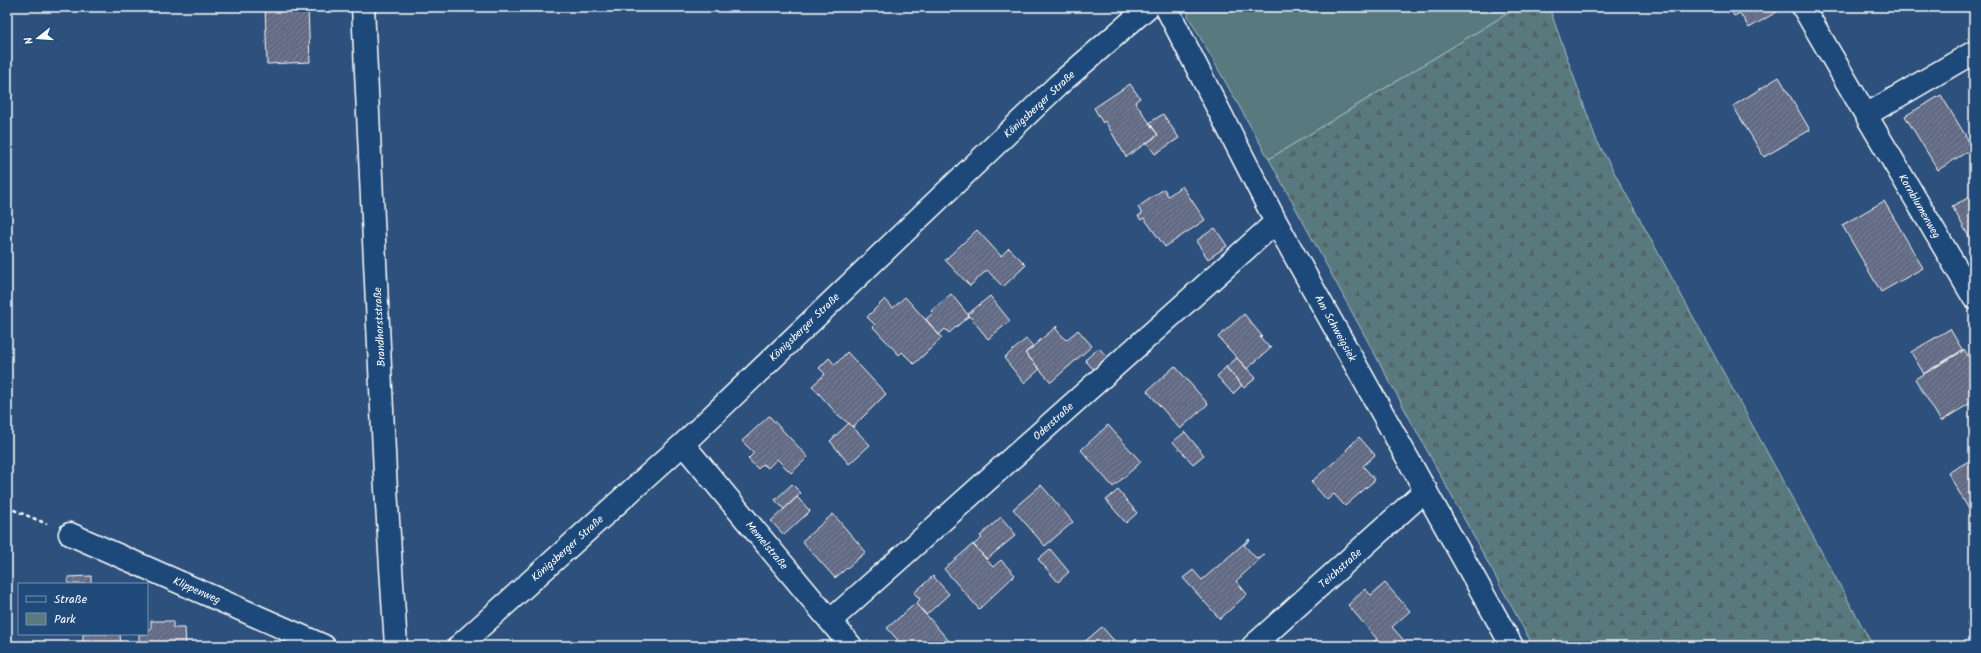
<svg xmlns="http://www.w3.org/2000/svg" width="1981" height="653" viewBox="0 0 1981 653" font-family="Kalam,sans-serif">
<defs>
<pattern id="forest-firs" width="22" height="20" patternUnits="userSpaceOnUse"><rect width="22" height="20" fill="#597a7f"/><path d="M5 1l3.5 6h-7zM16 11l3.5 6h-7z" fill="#526366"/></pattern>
<pattern id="building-hatch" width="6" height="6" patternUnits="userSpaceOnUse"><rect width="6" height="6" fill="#636b84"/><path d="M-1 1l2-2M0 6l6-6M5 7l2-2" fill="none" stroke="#7a8196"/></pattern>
</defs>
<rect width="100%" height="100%" fill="#2d517c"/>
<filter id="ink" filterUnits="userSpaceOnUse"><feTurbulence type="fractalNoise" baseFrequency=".025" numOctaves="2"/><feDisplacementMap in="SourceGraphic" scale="8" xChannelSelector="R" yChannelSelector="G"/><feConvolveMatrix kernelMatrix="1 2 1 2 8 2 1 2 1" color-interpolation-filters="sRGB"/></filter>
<g filter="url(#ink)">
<!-- green -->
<path fill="#597a7f" stroke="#acbcbf" d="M1189 7H1518L1269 159 1188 16Z"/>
<!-- forest -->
<path fill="url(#forest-firs)" stroke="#acbcbf" d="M1518 7H1549L1596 139 1873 646H1533L1269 159Z"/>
<!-- building -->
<path fill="url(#building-hatch)" stroke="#fff" d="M265 7H308L310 62 267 64Z
M1729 7H1778L1780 10 1749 28 1740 13 1734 16Z
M1779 77 1810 130 1764 157 1733 106Z
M1130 84 1140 98 1135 102 1158 135 1126 157 1105 121 1103 123 1094 108Z
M1941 95 1973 148 1938 170 1905 116Z
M1163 114 1179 138 1155 154 1147 143 1158 135 1149 123Z
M1182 186 1205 220 1165 247 1144 218 1141 220 1138 216 1142 214 1138 207 1164 189 1168 196Z
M1974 195V246L1952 206Z
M1884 201 1923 268 1881 292 1842 225Z
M1215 228 1227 246 1208 259 1196 241Z
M977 230 1001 256 1009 248 1026 265 1003 287 987 270 970 286 945 260Z
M951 294 969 316 949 333 945 329 939 335 926 319 933 313 931 311Z
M990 296 1010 321 988 339 968 314Z
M905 297 942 338 914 364 902 352 899 355 873 327 875 325 867 317 885 299 893 308Z
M1244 314 1262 336 1260 337 1270 348 1272 347 1247 369 1218 337Z
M1057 326 1056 329 1066 340 1078 330 1092 346 1051 382 1025 353Z
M1950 329 1963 351 1924 374 1911 352Z
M1026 339 1033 347 1025 353 1040 369 1024 383 1004 358Z
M1099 348 1108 358 1094 370 1085 360Z
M1964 349 1974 367V401L1941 421 1915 379Z
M847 352 886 394 853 427 837 414 812 386 825 374 819 368 829 358 835 365Z
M1237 358 1256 378 1244 388 1226 367Z
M1175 366 1208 404 1180 429 1147 391Z
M1226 367 1242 385 1233 394 1217 376Z
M769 416 808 457 791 473 777 459 768 468 763 464 758 469 748 459 754 453 742 441Z
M849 423 870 445 849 464 830 441Z
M1108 425 1141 462 1113 487 1081 450Z
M1185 432 1204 455 1193 464 1173 442Z
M1359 437 1375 455 1363 466 1375 480 1345 506 1334 494 1327 500 1311 482 1347 451 1346 450Z
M1974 458V518L1948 473Z
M792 484 801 493 784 509 775 500Z
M1041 485 1073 522 1045 546 1013 509Z
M1118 490 1137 513 1126 523 1106 500Z
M797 497 810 511 784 535 771 521Z
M833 514 866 552 835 578 802 541Z
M1001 517 1016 535 987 559 973 545 982 538 980 536Z
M1249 539 1250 540 1244 545 1257 559 1263 554 1264 555 1236 581 1247 594 1220 619 1183 578 1193 570 1202 580Z
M973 544 993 567 1001 560 1015 575 979 609 944 569Z
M1050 549 1069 572 1058 582 1038 559Z
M91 576V584H68V577Z
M933 576 949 594 926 615 916 604 920 599 914 593Z
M1385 583 1410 611 1392 627 1409 646H1375L1372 643 1377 639 1348 605 1365 589 1371 595Z
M916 603 949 641 944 646H903L887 628Z
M1974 619V635L1967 624Z
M151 621H173V628H185L186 646H139V634H147V629H151Z
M1102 627 1119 646H1086L1083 643Z
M83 634H120L121 646H83Z
M1136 639 1142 646H1129Z
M1157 641 1161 646H1151Z"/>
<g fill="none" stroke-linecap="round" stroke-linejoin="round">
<defs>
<path id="street" d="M363 7 385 473 396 646
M1166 7 1276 222 1512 646
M1803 7 1866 115
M1974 52 1866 115 1974 298
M683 444 851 646
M70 534 324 646
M830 621 1276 222
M459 646 683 444 1058 85 1148 7
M1253 646 1426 490"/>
</defs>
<!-- street casing -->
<use href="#street" stroke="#fff" stroke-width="25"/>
<!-- path -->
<path stroke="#fff" stroke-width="2.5" stroke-dasharray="4 3" stroke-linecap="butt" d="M7 507 47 524"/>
<!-- street -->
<use href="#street" stroke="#1f4a7a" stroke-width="22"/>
</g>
</g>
<g text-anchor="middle" stroke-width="4" stroke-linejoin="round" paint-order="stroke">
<!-- street labels -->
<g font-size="11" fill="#fff" stroke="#1f4a7a">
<text transform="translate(1039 104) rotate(-43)" y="4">Königsberger Straße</text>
<text transform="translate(1920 206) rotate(60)" y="4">Kornblumenweg</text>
<text transform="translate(379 327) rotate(-93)" y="4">Brandhorststraße</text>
<text transform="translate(804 327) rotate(-44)" y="4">Königsberger Straße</text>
<text transform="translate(1336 328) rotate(61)" y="4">Am Schweigsiek</text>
<text transform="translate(1053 421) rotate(-42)" y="4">Oderstraße</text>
<text transform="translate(767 545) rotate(50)" y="4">Memelstraße</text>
<text transform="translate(567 548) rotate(-42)" y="4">Königsberger Straße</text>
<text transform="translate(1340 568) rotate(-42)" y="4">Teichstraße</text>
<text transform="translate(197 590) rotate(24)" y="4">Klippenweg</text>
</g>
</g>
<!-- margin -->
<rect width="1981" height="653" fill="none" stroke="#1f4a7a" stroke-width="24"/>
<rect x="12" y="12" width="1957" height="629" fill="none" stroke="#fff" stroke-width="1.5" filter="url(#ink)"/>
<!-- legend -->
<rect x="18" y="583" width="130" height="52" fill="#1f4a7a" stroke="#7992af"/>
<rect x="26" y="596" width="20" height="6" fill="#1f4a7a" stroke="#7992af"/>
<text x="54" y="603" font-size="12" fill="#ffffff">Straße</text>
<rect x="26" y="613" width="20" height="12" fill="#597a7f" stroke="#7992af"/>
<text x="54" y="623" font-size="12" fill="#ffffff">Park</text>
<!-- north arrow -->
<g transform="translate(38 38) rotate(253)" stroke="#1f4a7a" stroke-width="3" paint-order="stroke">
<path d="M0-3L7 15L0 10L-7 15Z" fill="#ffffff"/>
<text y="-6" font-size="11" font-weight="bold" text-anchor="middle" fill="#ffffff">N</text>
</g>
</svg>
